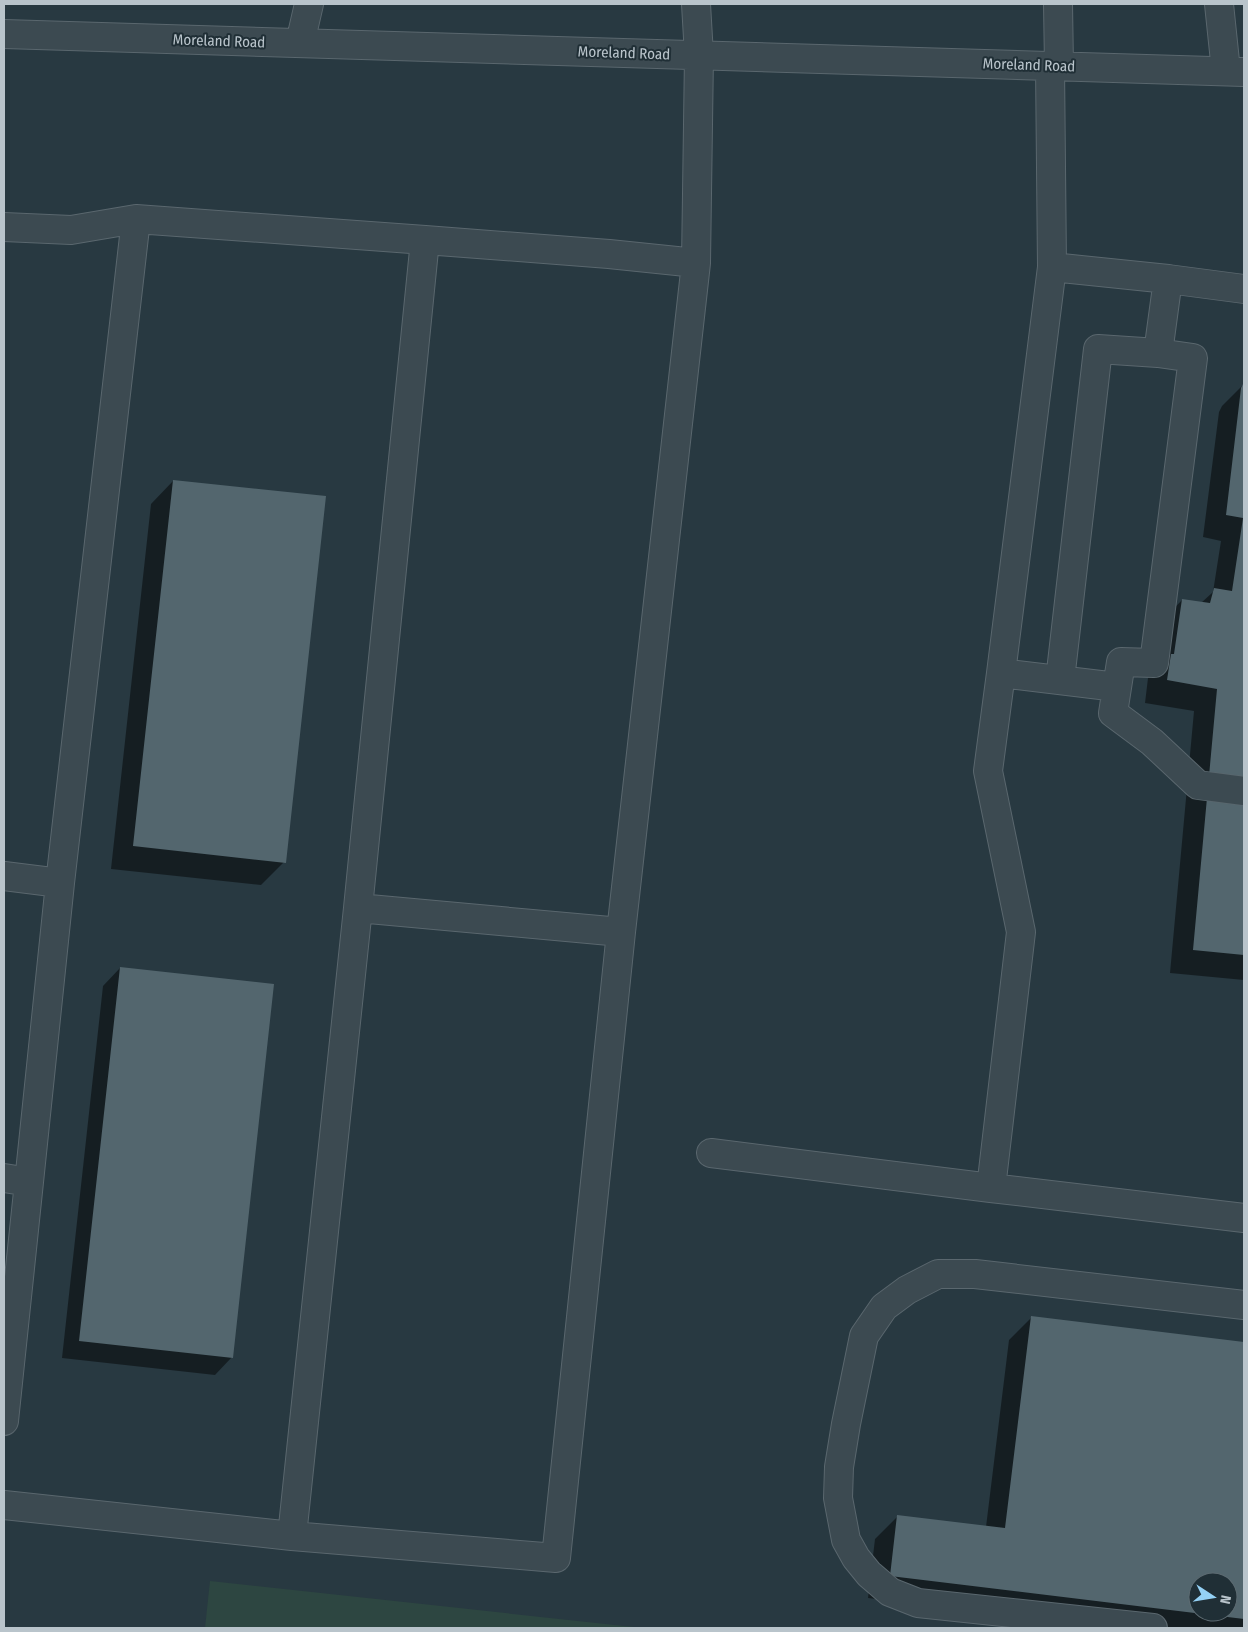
<svg xmlns="http://www.w3.org/2000/svg" width="1248" height="1632" viewBox="0 0 1248 1632" font-family="'Fira Sans Condensed',sans-serif">
<rect width="100%" height="100%" fill="#283941"/>
<!-- green -->
<path fill="#2d4641" d="M210 1581 624 1626 645 1628H205Z"/>
<!-- shadow -->
<path fill="#0007" fill-rule="evenodd" d="M1244 384V980L1170 973 1194 711 1145 703 1148 678 1152 674 1160 623 1182 600 1201 603 1213 592 1221 541 1203 537 1219 412 1222 406Z
M173 481 284 862 261 885 111 869 151 504Z
M120 968 232 1357 215 1375 62 1358 103 986Z
M1032 1317 1244 1344V1628H1111L868 1598 875 1539 898 1516 986 1527 1009 1340ZM1198 1582H1228V1612H1198Z"/>
<!-- building -->
<path fill="#53666e" fill-rule="evenodd" d="M1244 382V955L1193 950 1217 689 1167 680 1171 654H1174L1182 599 1210 603 1214 588 1232 591 1243 518 1226 515 1241 388Z
M173 480 326 496 286 863 133 846Z
M120 967 274 984 233 1358 79 1341Z
M1031 1316 1244 1342V1619L890 1576 897 1515 1005 1528ZM1198 1582H1228V1612H1198Z"/>
<g fill="none" stroke-linecap="round" stroke-linejoin="round">
<defs>
<path id="minor" d="M696 4 699 55 696 263 621 932 358 908 425 240 609 254 696 263
M1058 4 1059 66
M1219 4 1226 71
M4 34 1244 72
M300 43 309 4
M1050 66 1052 267 1168 279
M4 227 71 230 136 219
M1052 267 1001 673 1117 687
M1244 289 1168 279 1158 353 1193 358 1154 663 1121 662 1113 713 1152 742 1198 785 1244 791
M1001 673 988 771 1021 932 991 1188 1244 1218
M1060 680 1098 349 1158 353
M4 876 60 883
M358 908 292 1536 556 1558 621 932
M711 1153 991 1188
M4 1178 29 1182 60 883 136 219 425 240
M4 1421 29 1182
M4 1505 292 1536
M1153 1628 918 1603 890 1592 869 1574 856 1558 846 1540 838 1498 839 1467 846 1424 864 1336 884 1307 907 1290 938 1274H975L1244 1305"/>
</defs>
<!-- minor casing -->
<use href="#minor" stroke="#5a676e" stroke-width="30"/>
<!-- minor -->
<use href="#minor" stroke="#3c4a51" stroke-width="28"/>
</g>
<g text-anchor="middle" stroke-width="4" stroke-linejoin="round" paint-order="stroke">
<!-- street labels -->
<g font-size="15" fill="#b9c4cb" stroke="#202f36">
<text transform="translate(219 41) rotate(2)" y="5">Moreland Road</text>
<text transform="translate(624 53) rotate(2)" y="5">Moreland Road</text>
<text transform="translate(1029 65) rotate(2)" y="5">Moreland Road</text>
</g>
</g>
<!-- border -->
<rect width="1248" height="1632" fill="none" stroke="#b9c4cb" stroke-width="10"/>
<!-- north arrow -->
<g transform="translate(1213 1597) rotate(102)"><circle r="24" fill="#202f36" stroke="#5d6b72"/>
<path d="M0-4L9 19L0 12L-9 19Z" fill="#94d1f5"/>
<text y="-8" font-size="14" font-weight="bold" text-anchor="middle" fill="#b9c4cb">N</text>
</g>
</svg>
